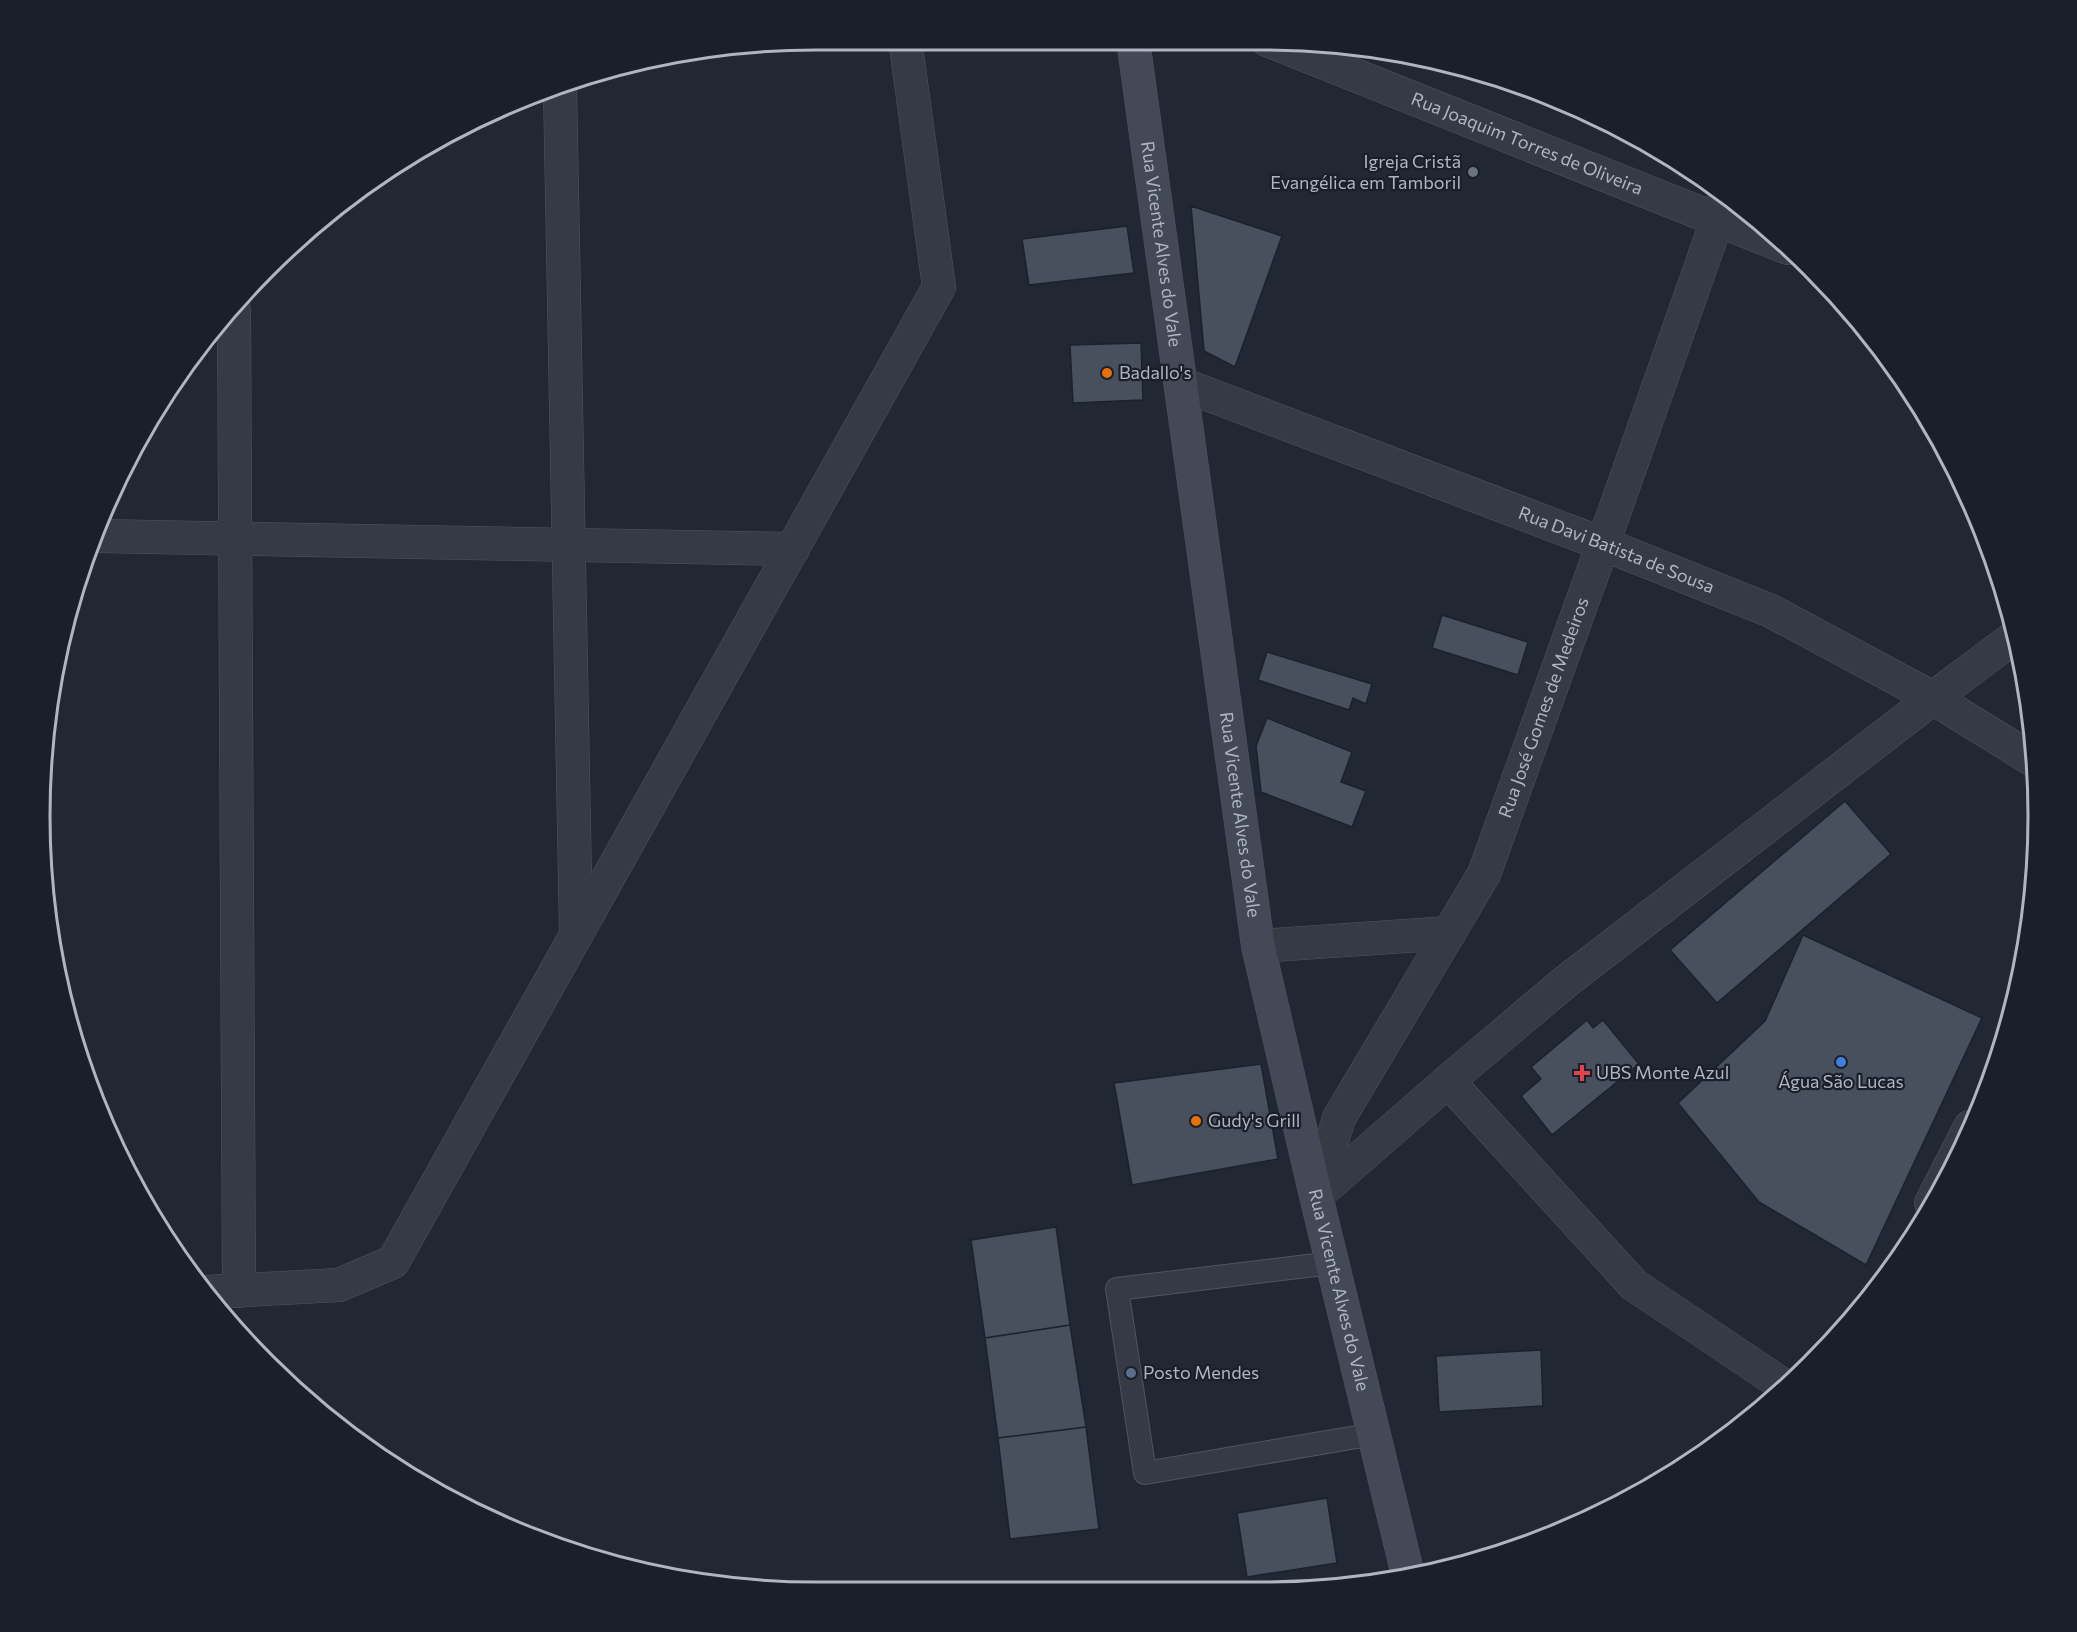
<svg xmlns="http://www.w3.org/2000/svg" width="2077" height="1632" viewBox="0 0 2077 1632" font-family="Commissioner,sans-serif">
<rect width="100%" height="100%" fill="#222833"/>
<!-- building -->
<path fill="#484f5d" stroke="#1c212b" stroke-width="1.5" d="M1191 206 1282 236 1235 367 1204 351Z
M1127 226 1134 273 1029 285 1022 239Z
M1141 343 1143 400 1073 403 1070 345Z
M1442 615 1528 642 1518 675 1432 648Z
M1267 652 1372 684 1366 704 1353 698 1349 710 1258 680Z
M1267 718 1352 752 1341 782 1366 791 1352 827 1261 792 1256 746Z
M1845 801 1891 854 1717 1003 1670 950Z
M1803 935 1982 1018 1866 1265 1759 1202 1678 1103 1765 1021Z
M1587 1020 1593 1028 1603 1020 1639 1064 1552 1135 1521 1096 1541 1079 1531 1067Z
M1261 1064 1278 1159 1132 1185 1114 1083Z
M1056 1227 1070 1325 985 1338 971 1240Z
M1070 1325 1086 1427 998 1438 985 1338Z
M1541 1350 1543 1406 1439 1412 1436 1356Z
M1086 1427 1099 1529 1010 1539 998 1438Z
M1327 1498 1337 1563 1247 1577 1237 1513Z"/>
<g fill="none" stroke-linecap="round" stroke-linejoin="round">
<defs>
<path id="service" d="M1332 1263 1117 1289 1145 1473 1374 1434"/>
<g id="minor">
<path id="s1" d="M1267 40 1788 248"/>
<path d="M560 88 576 932"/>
<path d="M234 310 239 1291"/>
<path d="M98 536 793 549"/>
<path d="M1258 946 1449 933"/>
<path d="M1448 1081 1634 1285 1786 1387"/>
<path id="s2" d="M1316 1196 1339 1118 1484 874 1603 544 1725 198"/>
<path d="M1316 1196 1448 1081 1564 983 1933 698 2013 638"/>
<path d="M206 1292 339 1285 393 1262 939 287 905 39"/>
</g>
<g id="tertiary">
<path id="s3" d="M1181 384 1603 544 1771 611 1933 698 2033 760"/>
<path d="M1931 1203 1970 1127"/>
</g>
<g id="secondary">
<path id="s4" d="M1133 40 1258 946 1316 1196 1408 1575"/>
</g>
</defs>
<!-- service casing -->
<use href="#service" stroke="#4f555f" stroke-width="24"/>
<!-- minor casing -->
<use href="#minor" stroke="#4f555f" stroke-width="34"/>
<!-- tertiary casing -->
<use href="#tertiary" stroke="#4f555f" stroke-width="34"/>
<!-- secondary casing -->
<use href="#secondary" stroke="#4f555f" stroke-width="34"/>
<!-- service -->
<use href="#service" stroke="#353a44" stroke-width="22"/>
<!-- minor -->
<use href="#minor" stroke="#353a44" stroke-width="33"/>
<!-- tertiary -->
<use href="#tertiary" stroke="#353a44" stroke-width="33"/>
<!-- secondary -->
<use href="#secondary" stroke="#434957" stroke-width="33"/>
</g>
<!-- markers -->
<circle fill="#6b7280" stroke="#1a1f29" stroke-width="2" cx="1473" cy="172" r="6"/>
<g fill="#e8710a" stroke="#1a1f29" stroke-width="2">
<circle cx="1107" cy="373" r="6"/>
<circle cx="1196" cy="1121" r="6"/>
</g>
<circle fill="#3f7fe0" stroke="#1a1f29" stroke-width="2" cx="1841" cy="1062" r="6"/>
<path fill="#e0444e" stroke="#1a1f29" stroke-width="2" d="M1579 1064h6v6h6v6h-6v6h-6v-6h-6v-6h6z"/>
<circle fill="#5c6f8a" stroke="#1a1f29" stroke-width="2" cx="1131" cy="1373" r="6"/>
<g text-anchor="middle" stroke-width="4.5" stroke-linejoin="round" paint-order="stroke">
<!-- street labels -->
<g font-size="18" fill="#afb5c1" stroke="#1a1f29">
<text dy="6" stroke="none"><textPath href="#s1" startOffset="280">Rua Joaquim Torres de Oliveira</textPath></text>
<text dy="6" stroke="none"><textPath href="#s4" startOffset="206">Rua Vicente Alves do Vale</textPath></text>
<text dy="6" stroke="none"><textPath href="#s3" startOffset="466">Rua Davi Batista de Sousa</textPath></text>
<text dy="6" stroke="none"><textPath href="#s2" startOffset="542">Rua José Gomes de Medeiros</textPath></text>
<text dy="6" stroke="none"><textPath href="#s4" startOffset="782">Rua Vicente Alves do Vale</textPath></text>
<text dy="6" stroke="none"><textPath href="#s4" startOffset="1268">Rua Vicente Alves do Vale</textPath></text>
</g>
<!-- poi labels -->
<g font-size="18" fill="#afb5c1" stroke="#1a1f29" text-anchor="start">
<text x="1461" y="168" text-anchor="end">Igreja Cristã<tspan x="1461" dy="21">Evangélica em Tamboril</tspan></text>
<text x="1119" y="379">Badallo's</text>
<text x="1596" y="1079">UBS Monte Azul</text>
<text x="1841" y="1088" text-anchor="middle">Água São Lucas</text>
<text x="1208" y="1127">Gudy's Grill</text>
<text x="1143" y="1379">Posto Mendes</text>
</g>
</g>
<!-- crop -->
<path d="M0 0H2077V1632H0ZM816 50H1262A766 766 0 0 1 2028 816V816A766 766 0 0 1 1262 1582H816A766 766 0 0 1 50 816V816A766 766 0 0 1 816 50Z" fill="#1a1f29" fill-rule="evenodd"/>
<path fill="none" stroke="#afb5c1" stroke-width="3" d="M816 50H1262A766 766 0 0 1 2028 816V816A766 766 0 0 1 1262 1582H816A766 766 0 0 1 50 816V816A766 766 0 0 1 816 50Z"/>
</svg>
